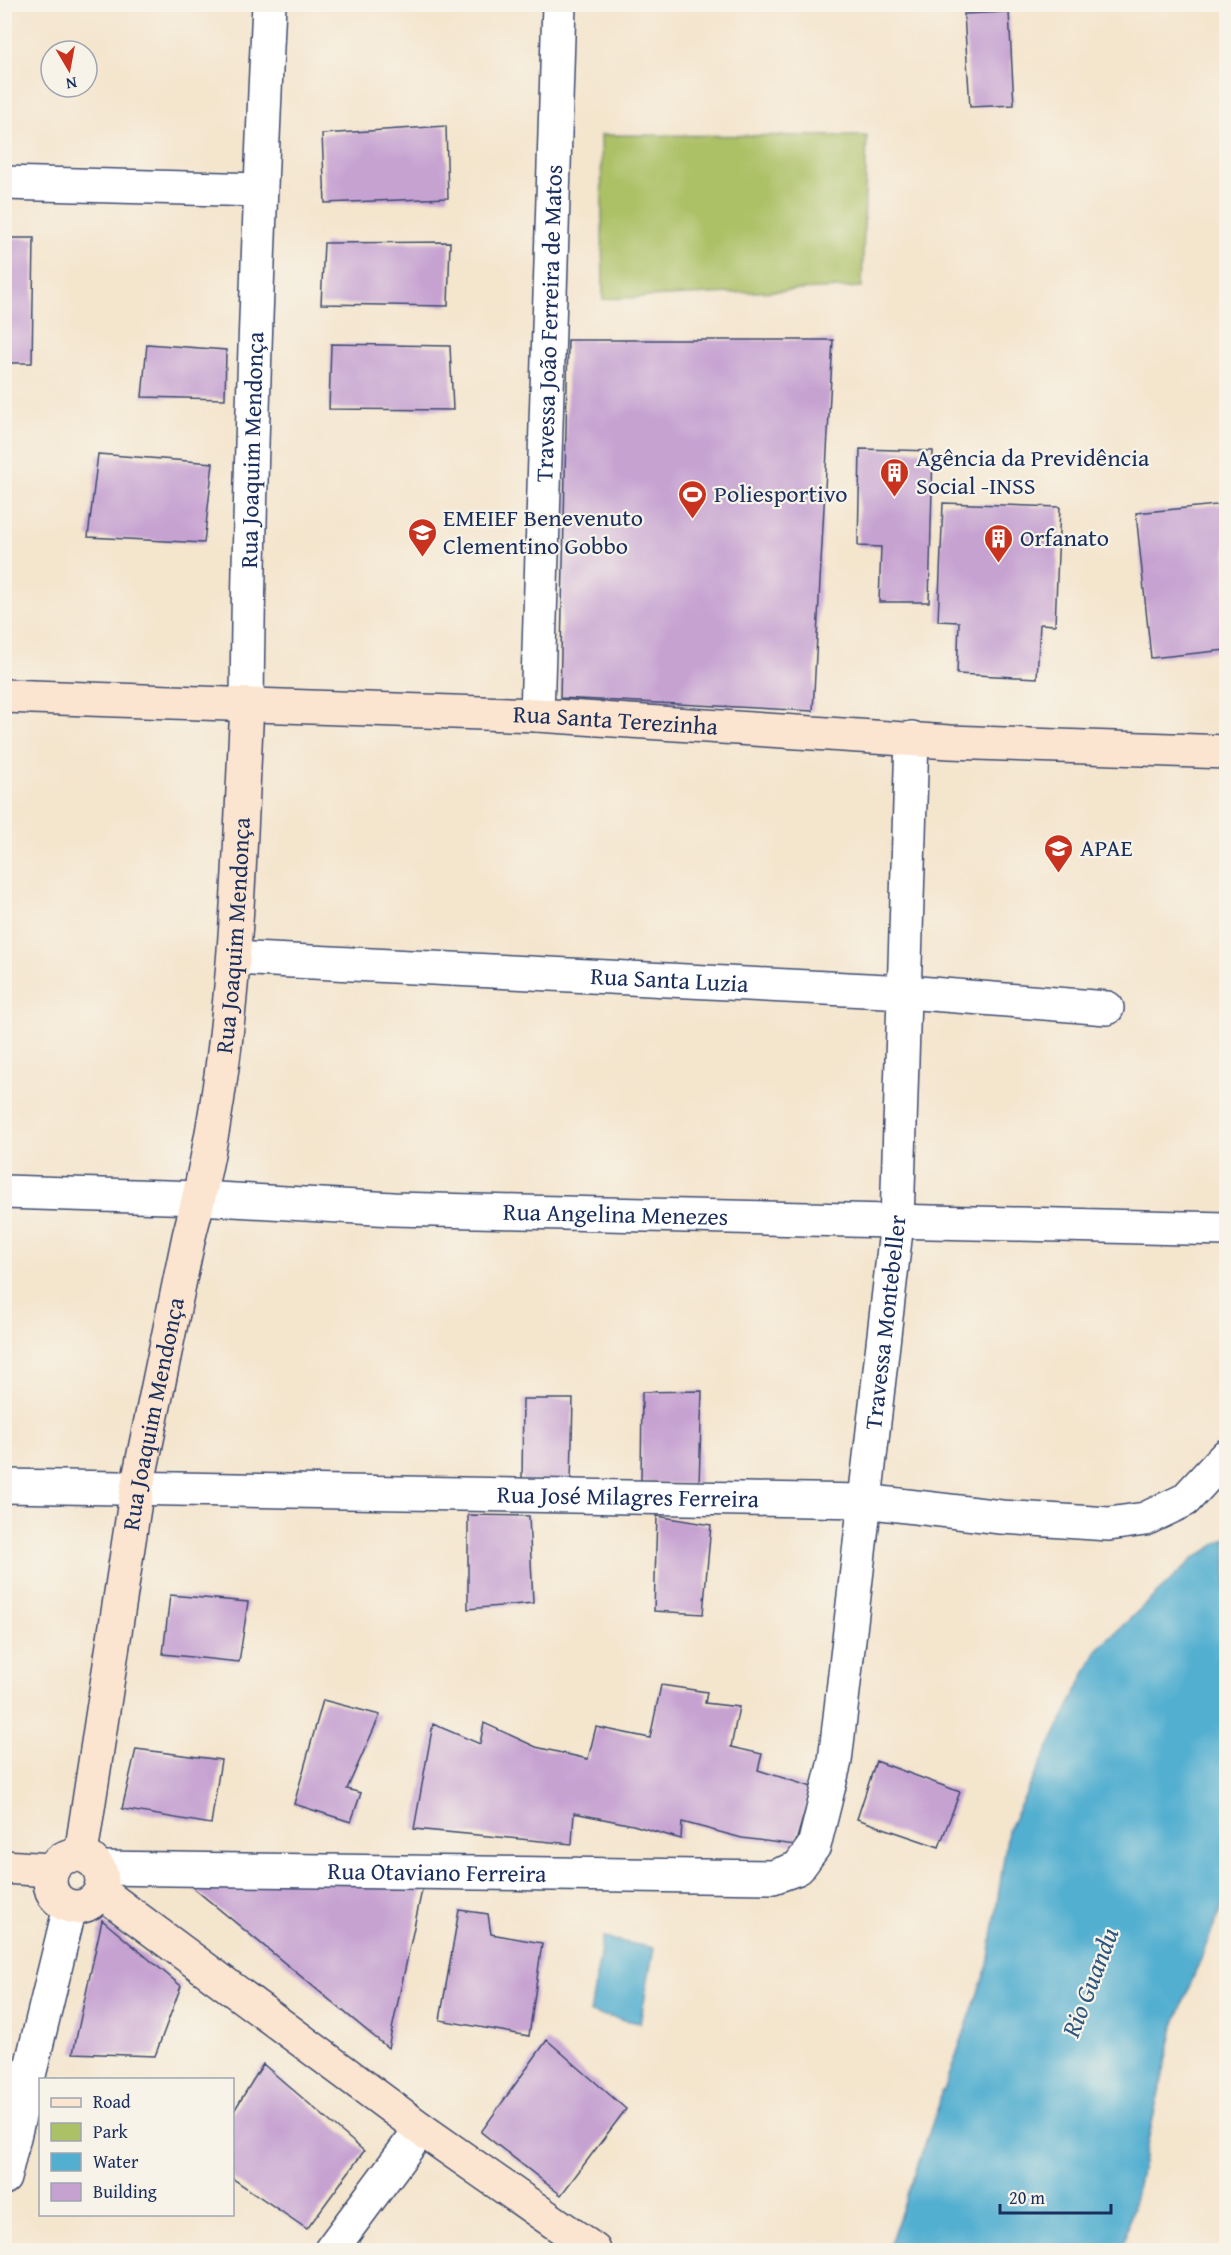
<svg xmlns="http://www.w3.org/2000/svg" width="1231" height="2255" viewBox="0 0 1231 2255" font-family="'Gentium Book Plus',serif">
<rect width="100%" height="100%" fill="#f7f3e8"/>
<filter id="ink" filterUnits="userSpaceOnUse"><feTurbulence type="fractalNoise" baseFrequency=".0167" numOctaves="2"/><feDisplacementMap in="SourceGraphic" scale="12" xChannelSelector="R" yChannelSelector="G"/><feConvolveMatrix kernelMatrix="1 2 1 2 8 2 1 2 1" color-interpolation-filters="sRGB"/></filter>
<filter id="wash" filterUnits="userSpaceOnUse"><feTurbulence type="fractalNoise" baseFrequency=".008" numOctaves="4" result="noise"/><feDisplacementMap in="SourceGraphic" scale="24" xChannelSelector="R" yChannelSelector="G"/><feGaussianBlur stdDeviation="1.35" result="paint"/><feColorMatrix in="noise" values="0 0 0 0 0 0 0 0 0 0 0 0 0 0 0 0 0 1.4 0 .05"/><feComposite in="paint" operator="in"/></filter>
<g filter="url(#wash)">
<rect width="100%" height="100%" fill="#f4e5cd"/>
<!-- green -->
<path fill="#acc065" stroke="#647862" stroke-width="1.5" d="M601 135 867 136 862 287 603 299Z"/>
<!-- water -->
<path fill="#52afd0" stroke="#366f97" stroke-width="1.5" d="M1226 1538V1896L1175 2023 1123 2250H888L939 2104 941 2092 945 2087 988 1964 1008 1830 1097 1650 1193 1559Z
M603 1938 654 1948 640 2023 590 2013Z"/>
<g id="blocks">
<!-- building -->
<path fill="#c6a2d1" d="M1009 12 1014 105 970 107 964 14Z
M446 126 448 198 325 203 322 134Z
M4 238H34L32 363H4Z
M450 242 448 306 321 304 324 243Z
M568 340H833L813 711 560 698Z
M147 344 226 350 225 399 142 397Z
M331 344 450 346 453 410 329 409Z
M860 449 933 451 929 602H879L881 547 858 546Z
M98 454 213 463 204 543 88 537Z
M943 503 1060 507 1055 625 1040 624 1037 678 957 674 959 622 938 621Z
M1226 504V650L1151 658 1136 513Z
M702 1391 699 1485 641 1482 642 1392Z
M523 1399H573L571 1482 522 1481Z
M468 1515 529 1516 533 1603 468 1609Z
M657 1516 711 1525 703 1614 654 1611Z
M170 1595 248 1602 239 1662 163 1654Z
M661 1685 707 1692 705 1703 739 1707 731 1747 762 1754 758 1770 812 1787 795 1845 742 1838 682 1822 681 1839 633 1825 574 1813 572 1844 414 1829 433 1724 480 1744 484 1723 536 1747 588 1759 596 1727 650 1738Z
M323 1700 380 1715 347 1789 361 1793 351 1822 294 1804Z
M136 1749 221 1760 211 1824 122 1809Z
M876 1761 960 1792 939 1847 857 1819Z
M174 1872 424 1881 388 2048Z
M459 1910 488 1914 491 1934 542 1943 529 2036 440 2020Z
M102 1920 181 1986 155 2056 73 2053Z
M547 2040 626 2109 561 2195 481 2132Z
M263 2064 364 2151 307 2229 232 2178V2114Z"/>
</g>
</g>
<g filter="url(#ink)">
<use href="#blocks" fill-opacity="0" stroke="#3c4a6f" stroke-width="1.5"/>
<g fill="none" stroke-linecap="round" stroke-linejoin="round">
<defs>
<g id="street">
<path d="M4 183 260 190"/>
<path id="s1" d="M247 705C249 471 258 238 269 4"/>
<path id="s2" d="M537 715 559 4"/>
<path id="s3" d="M234 958 906 992 1107 1008"/>
<path id="s4" d="M4 1192 199 1198 393 1209 1226 1229"/>
<path id="s5" d="M4 1486 864 1501 1001 1517 1109 1524 1145 1519 1185 1500 1226 1456"/>
<path id="s6" d="M99 1868 773 1877 798 1868 814 1846 835 1761 897 1222 912 738"/>
<path d="M4 2178 70 1907"/>
<path d="M331 2250 421 2129"/>
</g>
<g id="secondary">
<path id="s7" d="M4 696 537 715 950 742 1226 752"/>
<path id="s8" d="M81 1854 137 1488 189 1236C236 1064 238 882 247 705"/>
<circle cx="76" cy="1881" r="26"/>
<path d="M4 1867 51 1870"/>
<path d="M100 1891 421 2129 594 2250"/>
</g>
</defs>
<!-- street casing -->
<use href="#street" stroke="#3c4a6f" stroke-width="36"/>
<!-- secondary casing -->
<use href="#secondary" stroke="#3c4a6f" stroke-width="36"/>
<!-- street -->
<use href="#street" stroke="#fff" stroke-width="33"/>
<!-- secondary -->
<use href="#secondary" stroke="#fce5d0" stroke-width="33"/>
</g>
</g>
<!-- icons -->
<defs>
<symbol id="building-pin" viewBox="-11 -11 22 30"><path d="M0 17L-7.5 6A9.5 9.5 0 1 1 7.5 6Z" fill="#c8321e" stroke="#f7f3e8"/><path d="M-4-6H4V6H1V3H-1V6H-4ZM-2.5-4.3h1.7v1.8h-1.7ZM.8-4.3h1.7v1.8H.8ZM-2.5-1h1.7V.8h-1.7ZM.8-1h1.7V.8H.8Z" fill="#fff"/></symbol>
<symbol id="stadium-pin" viewBox="-11 -11 22 30"><path d="M0 17L-7.5 6A9.5 9.5 0 1 1 7.5 6Z" fill="#c8321e" stroke="#f7f3e8"/><path d="M0-5a6.5 5 0 1 0 0 10a6.5 5 0 1 0 0-10ZM-3.5-1.8h7v3.6h-7Z" fill="#fff"/></symbol>
<symbol id="school-pin" viewBox="-11 -11 22 30"><path d="M0 17L-7.5 6A9.5 9.5 0 1 1 7.5 6Z" fill="#c8321e" stroke="#f7f3e8"/><path d="M0-5L7-2L0 1L-7-2ZM-4 1L0 2.5L4 1V4Q0 6-4 4Z" fill="#fff"/></symbol>
</defs>
<g fill-rule="evenodd">
<use href="#building-pin" x="878" y="456" width="33" height="45"/>
<use href="#stadium-pin" x="676" y="478" width="33" height="45"/>
<use href="#school-pin" x="406" y="516" width="33" height="45"/>
<use href="#building-pin" x="982" y="522" width="33" height="45"/>
<use href="#school-pin" x="1042" y="832" width="33" height="45"/>
</g>
<g text-anchor="middle" stroke-width="4.5" stroke-linejoin="round" paint-order="stroke">
<!-- street labels -->
<g font-size="24" fill="#1b2f5e" stroke="#f7f3e8">
<text dy="8" stroke="none"><textPath href="#s2" startOffset="392">Travessa João Ferreira de Matos</textPath></text>
<text dy="8" stroke="none"><textPath href="#s1" startOffset="255">Rua Joaquim Mendonça</textPath></text>
<text dy="8" stroke="none"><textPath href="#s7" startOffset="612">Rua Santa Terezinha</textPath></text>
<text dy="8" stroke="none"><textPath href="#s8" startOffset="932">Rua Joaquim Mendonça</textPath></text>
<text dy="8" stroke="none"><textPath href="#s3" startOffset="436">Rua Santa Luzia</textPath></text>
<text dy="8" stroke="none"><textPath href="#s4" startOffset="612">Rua Angelina Menezes</textPath></text>
<text dy="8" stroke="none"><textPath href="#s6" startOffset="1257">Travessa Montebeller</textPath></text>
<text dy="8" stroke="none"><textPath href="#s8" startOffset="446">Rua Joaquim Mendonça</textPath></text>
<text dy="8" stroke="none"><textPath href="#s5" startOffset="624">Rua José Milagres Ferreira</textPath></text>
<text dy="8" stroke="none"><textPath href="#s6" startOffset="338">Rua Otaviano Ferreira</textPath></text>
</g>
<!-- poi labels -->
<g font-size="24" fill="#1b2f5e" stroke="#f7f3e8" text-anchor="start">
<text x="916" y="466">Agência da Previdência<tspan x="916" dy="28">Social -INSS</tspan></text>
<text x="714" y="502">Poliesportivo</text>
<text x="443" y="526">EMEIEF Benevenuto<tspan x="443" dy="28">Clementino Gobbo</tspan></text>
<text x="1020" y="546">Orfanato</text>
<text x="1080" y="856">APAE</text>
</g>
<!-- water labels -->
<g font-size="26" font-style="italic" fill="#2c5580" stroke="#f7f3e8">
<text transform="translate(1090 1982) rotate(-69)" y="9">Rio Guandu</text>
</g>
</g>
<!-- margin -->
<rect width="1231" height="2255" fill="none" stroke="#f7f3e8" stroke-width="24"/>
<!-- legend -->
<rect x="39" y="2078" width="195" height="138" fill="#f7f3e8" stroke="#9fa5b1" stroke-width="1.5"/>
<rect x="51" y="2098" width="30" height="9" fill="#fce5d0" stroke="#9fa5b1" stroke-width="1.5"/>
<text x="93" y="2108" font-size="18" fill="#1b2f5e">Road</text>
<rect x="51" y="2123" width="30" height="18" fill="#acc065" stroke="#9fa5b1" stroke-width="1.5"/>
<text x="93" y="2138" font-size="18" fill="#1b2f5e">Park</text>
<rect x="51" y="2153" width="30" height="18" fill="#52afd0" stroke="#9fa5b1" stroke-width="1.5"/>
<text x="93" y="2168" font-size="18" fill="#1b2f5e">Water</text>
<rect x="51" y="2183" width="30" height="18" fill="#c6a2d1" stroke="#9fa5b1" stroke-width="1.5"/>
<text x="93" y="2198" font-size="18" fill="#1b2f5e">Building</text>
<!-- north arrow -->
<g transform="translate(69 69) rotate(170)"><circle r="28" fill="#f7f3e8" stroke="#9fa5b1" stroke-width="1.5"/>
<path d="M0-4.5L10 22L0 15L-10 22Z" fill="#c8321e"/>
<text y="-9" font-size="16" font-weight="bold" text-anchor="middle" fill="#1b2f5e">N</text>
</g>
<!-- scale -->
<path d="M1000 2204v9h111v-9" fill="none" stroke="#1b2f5e" stroke-width="3"/>
<text x="1009" y="2204" font-size="18" fill="#1b2f5e" stroke="#f7f3e8" stroke-width="4.5" paint-order="stroke">20 m</text>
</svg>
